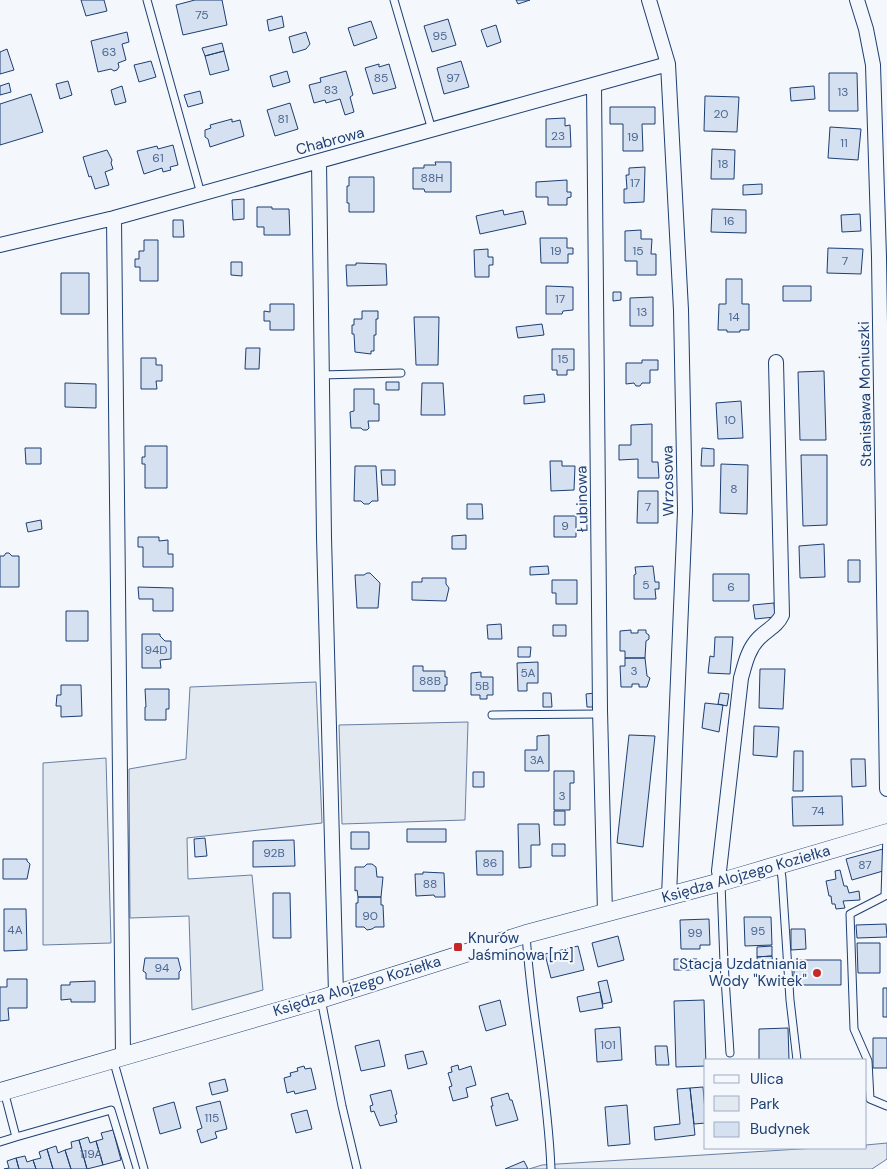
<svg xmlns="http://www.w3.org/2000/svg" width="887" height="1169" viewBox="0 0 887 1169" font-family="'DM Sans',sans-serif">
<rect width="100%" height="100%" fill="#f4f7fb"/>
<!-- green -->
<path fill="#e3e9f0" stroke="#687fa3" d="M316 682 322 823 187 838 188 879 252 875 263 990 192 1010 189 916 130 918 129 769 186 759 190 687Z
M468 722 465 820 342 824 339 725Z
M106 758 111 943 43 945V763Z
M887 1143V1159L872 1169H529L542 1165 816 1148H866V1145Z"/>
<!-- building -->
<path fill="#d5e0f0" stroke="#1d3f73" d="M81 0H104L107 11 86 16Z
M195 0H222L227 25 183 35 176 5Z
M516 0H530L518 4Z
M282 16 284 27 269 31 267 20Z
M448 19 456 45 432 52 424 26Z
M371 21 377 38 354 46 348 28Z
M496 25 501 42 487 47 481 30Z
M127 32 129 42 122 44 126 60 118 63 119 67 117 70 114 71 111 69 98 72 91 41Z
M306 32 310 44 306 49 293 53 289 37Z
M222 43 224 51 205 56 202 48Z
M7 49 14 70 0 74V52Z
M224 51 229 70 210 75 205 56Z
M151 61 156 77 139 82 134 65Z
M461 61 469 87 444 94 437 68Z
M379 64V67L389 64 396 88 373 94 365 68Z
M287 71 290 82 273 87 270 76Z
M346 71 353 95 350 97 354 112 345 115 340 99 326 103 325 100 314 103 309 85 321 82 320 78Z
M829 73H857L858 111H829Z
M68 81 72 95 60 99 56 84Z
M9 83 11 92 0 95V86Z
M122 86 126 102 115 105 111 90Z
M814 86 815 99 791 101 790 88Z
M200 91 203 103 188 107 184 95Z
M31 94 43 132 0 145V104Z
M705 96 739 97 737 132 704 131Z
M290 103 298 129 275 136 267 110Z
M610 107H655V124H642L643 151H623V124H610Z
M565 118V126L570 125 571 147H546V119Z
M232 119V122L240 120 244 136 210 147 208 139 205 137V130L211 128 210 125Z
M830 127 861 129 858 160 828 158Z
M173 145 178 165 170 167 171 170 163 172 162 168 144 174 137 151 157 146 158 149Z
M712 149 735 150 734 179H711Z
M107 150 112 160 111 163 113 169 105 172 109 185 95 189 91 176 89 177 83 157Z
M435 162H451V192H425L424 189H413V168H424V165H436Z
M645 167 644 202 624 203V189H627L626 175H629V168Z
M349 177H374V212H349V203H347V186H349Z
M567 180V192H571V197L567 198V205H548V197H536V182Z
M762 184V194L743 195V185Z
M244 199V219L233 220 232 200Z
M257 207H272V209H289L290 235H264V227H257Z
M712 209 746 210V233L711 232Z
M503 210 504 215 523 211 526 224 480 234 476 216Z
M860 214 861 231 842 232 841 215Z
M173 220H183L184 237H173Z
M641 230V239H652L651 254H656V275H637V261H625V231Z
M540 238H567V248H573V254H568V263H541Z
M144 240H158V281H140V267H135V259H139V251H144Z
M828 248 863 249 861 274 827 273Z
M488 249V257H493V265H489V277H475L474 250Z
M231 262H242V276L231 275Z
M356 263 386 264 387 285 347 286 346 265H356Z
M61 273H89V314H61Z
M726 279H742V304H749V330H740V332H727V330H718L719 304H726Z
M546 286 573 287V310L563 311 562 314H546Z
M783 286H811V301H783Z
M613 292H621V300L613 301Z
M653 297V326H630V298Z
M270 304H294V330H270V321H264V311L270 312Z
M362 311H378V319H376V335H374V351H371V354L355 352 354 334H352V325H354V319H362Z
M414 317H439L438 365H416Z
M542 324 544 335 518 338 516 327Z
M246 348H260L259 369H245Z
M552 349H574V370H567V375H557V370H552Z
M141 358H156V365H162V381H156L157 389H141Z
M642 360H658V370H650V383H642L640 386H636L634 383 626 384V363H642Z
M824 371 826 440H800L798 372Z
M386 382H399V390H386Z
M65 383 96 384V408L65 407Z
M422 383H443L445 415H421Z
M354 389H374V404H379V421H368L369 428 367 430H363L361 428H351L350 412 354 411Z
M544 394 545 402 524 404V396Z
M741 401 743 438 718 439 716 403Z
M652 424V462H658L659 478H638V459L619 460V445H631V425Z
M145 446H167V488H145V464H142V457H145Z
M25 448H41V464H26Z
M702 448 714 449V466H701Z
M801 455H827V525L803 526Z
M550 461H562V466H575L574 490 551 491Z
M721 464 748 465 747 514 720 513Z
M355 466H376L378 501H372L369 504H364L361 501H354Z
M381 470H395V485H382Z
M638 491H658V523H637Z
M467 504H482L483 519H467Z
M554 516H576V537H554Z
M41 520 42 529 28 532 26 523Z
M466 535V549H452V536Z
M138 537H159V541L168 540V554H173V567H143V547H138Z
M824 544 825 577 800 578 799 546Z
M6 553H9L12 556H19V587H0V556H4Z
M848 560H860V582H848Z
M548 566 549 574 530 575V567Z
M653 566 655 582H659V589H655L656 599H634V575L636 574 635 567Z
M367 573H370L380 583 378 608H357L355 575H364Z
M713 574H749V601H713Z
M422 578H446V584L449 588 446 601 412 600V582H422Z
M552 580H577V604H556V593H552Z
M138 587 173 588V611H153V599H139Z
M774 603 775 617 755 619 753 605Z
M66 611H88V641H66Z
M501 624 502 639H488L487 625Z
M553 625H566V636H553Z
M631 630V633H638V630H646V633L649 635V639L646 641 645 658H625V651H620V631Z
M142 634H160V636L165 641H171V659L160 660 161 668H142Z
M715 637H733L730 674 708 673 710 656 714 657Z
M518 647H531L530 657H518Z
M625 658H645L647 676 650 678 647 687H639V684H632V687H621L620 666H625Z
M538 662V683H527V691H518L517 663Z
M413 666H423V671H445V677H447V685H445V691H413Z
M760 669H785L783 709 759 708Z
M481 672V677H493V695H487V699H480V695H471V673Z
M61 685H81L82 716 61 717V706H56L57 695H61Z
M145 689H169V709H166V720H145V707H146Z
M543 693H551L552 707H543Z
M595 693V707H587L586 694Z
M720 693 729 694 727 706 718 704Z
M705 703 723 705 719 732 702 728Z
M754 726 779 727 777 757 753 755Z
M549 735V771H525V750H537V736Z
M629 735 655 736 643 847 617 843Z
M794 751H803V791H793Z
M851 759H865L866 786 852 787Z
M554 771H574V783H570V810H554Z
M473 772H484V787H473Z
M842 796 843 825 793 826 792 797Z
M554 811H565V825H554Z
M518 824H539L540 845H531V867L519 868Z
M407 829H446V842H407Z
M351 832H369V849H351Z
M205 838 207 856 195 857 194 839Z
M294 840 295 866 253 867V841Z
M552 844H565V856H552Z
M883 849V871L852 880 846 859Z
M476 851H503V875H477Z
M3 859H27V861L30 864 27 879H3Z
M367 864H372L376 867 377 877H383L381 897H358L357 890 355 891V867H364Z
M840 870 844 886H847L849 893 859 891 860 900 843 901 845 908 836 909 835 904H832L831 896H829L826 881 836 879 835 871Z
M423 872 444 873 445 897H435L434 895 416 896 415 874H423Z
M273 893H290L291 938H273Z
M358 897H381V905H383L384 927H375L372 929 367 930 364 927H356V903H358Z
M4 909H26L27 950 4 951Z
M744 917H771L772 945 745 946Z
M709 919 710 945H700V949H681L680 920Z
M886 924 887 937 857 938 856 925Z
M791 929H805L806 949 791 950Z
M618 936 624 960 598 967 592 943Z
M857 943H880V973H858Z
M578 946 584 970 551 978 545 954Z
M772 946V956L757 957V947Z
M772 956 773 967H758L757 957Z
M145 958H178L181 970 179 972V979H146V973L143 971Z
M674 959H697V970H674Z
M794 960H841V985H794Z
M7 979H27V1008H8L9 1020 0 1021V987H7Z
M607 980 612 1002 603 1004 598 982Z
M95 981V1002H71V999L61 1000V985H70V982Z
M883 988H887V1017H883Z
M600 992 603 1008 580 1012 577 997Z
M500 1000 506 1025 486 1031 479 1006Z
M704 1000 706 1066 676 1067 674 1001Z
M620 1027 622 1060 597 1062 595 1029Z
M788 1028 789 1060H759V1029Z
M873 1038H887V1068H873Z
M379 1040 385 1066 361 1071 355 1046Z
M655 1046H667L669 1065H656Z
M423 1051 427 1064 408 1069 405 1055Z
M458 1065 459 1070 471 1066 476 1085 466 1088 468 1097 453 1101 449 1087 452 1086 448 1073 452 1072 451 1067Z
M304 1066 305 1069 311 1068 316 1089 295 1094 294 1091 287 1093 284 1078 291 1076 290 1073 298 1071 297 1068Z
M225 1079 228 1091 212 1095 209 1083Z
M703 1087 706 1123 694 1124 690 1088Z
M690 1088 695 1135 655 1140 654 1127 680 1124 677 1089Z
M391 1090 397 1114 395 1115 397 1122 380 1126 374 1111 371 1112 370 1106 373 1105 370 1095Z
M508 1093 510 1100H512L518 1120 496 1126 491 1106H493L491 1098Z
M220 1101 227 1129 215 1132 217 1138 201 1143 197 1130 202 1128 196 1107Z
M174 1102 181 1128 160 1134 153 1108Z
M627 1105 630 1144 608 1146 605 1107Z
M307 1110 312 1129 296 1133 291 1114Z
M113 1130 121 1160 103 1165 96 1141 103 1139 101 1133Z
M88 1137 90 1143 96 1141 103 1165 87 1169 79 1140Z
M79 1140 87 1169H71L65 1150 72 1148 71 1142Z
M56 1146 58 1153 65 1150 71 1169H53L47 1149Z
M47 1149 53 1169H36L33 1160 41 1158 39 1152Z
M25 1156 27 1162 33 1160 36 1169H19L16 1158Z
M16 1158 19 1169H4L9 1168 7 1161Z
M524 1161 528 1169H505Z"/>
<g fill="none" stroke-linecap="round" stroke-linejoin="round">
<defs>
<path id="service" d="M147 0 201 194
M394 0 432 130
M321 375 401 373
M492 715 600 714
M887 833 885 896 850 914 854 1029 868 1061 870 1099 887 1106
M780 865 782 878 790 1000 797 1060
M721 883 724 963 730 1053
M526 934C531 1013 548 1090 551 1169
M321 999 342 1106 357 1169
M113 1059 144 1169
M16 1137 111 1110 129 1169
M0 1142 16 1137 4 1091"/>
<path id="minor" d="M649 0 668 64 681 310 685 511 669 896
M857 0 866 29 873 65 879 257 887 789
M594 85 600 710 605 913
M319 161 324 537 336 994
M114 218 123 1055
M0 245 114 218 668 64
M721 882 719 871 741 678C745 664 748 649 759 638 768 629 777 626 782 615L776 362"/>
<path id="tertiary" d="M0 1092 321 999 526 934 721 882 887 833"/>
</defs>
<!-- service casing -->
<use href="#service" stroke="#1d3f73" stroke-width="9"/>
<!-- minor casing -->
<use href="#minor" stroke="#1d3f73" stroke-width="16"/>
<!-- tertiary casing -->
<use href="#tertiary" stroke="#1d3f73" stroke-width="19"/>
<!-- service -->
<use href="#service" stroke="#f4f7fb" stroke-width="7"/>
<!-- minor -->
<use href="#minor" stroke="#f4f7fb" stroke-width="14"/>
<!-- tertiary -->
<use href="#tertiary" stroke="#f4f7fb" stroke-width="18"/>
</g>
<!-- markers -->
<g fill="#c62828" stroke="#f4f7fb" stroke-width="2">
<rect x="453" y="942" width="10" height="10" rx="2.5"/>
<circle cx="817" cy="973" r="5"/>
</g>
<g text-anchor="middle" stroke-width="4" stroke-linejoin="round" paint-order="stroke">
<!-- number labels -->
<g font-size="12" fill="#4b6792">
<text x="202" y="19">75</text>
<text x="440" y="40">95</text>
<text x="109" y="56">63</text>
<text x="381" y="82">85</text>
<text x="453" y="82">97</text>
<text x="331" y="94">83</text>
<text x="843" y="96">13</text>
<text x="721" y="118">20</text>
<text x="283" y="123">81</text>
<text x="558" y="140">23</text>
<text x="633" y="141">19</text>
<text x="844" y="147">11</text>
<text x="158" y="162">61</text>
<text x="723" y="168">18</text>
<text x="432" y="182">88H</text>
<text x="635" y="187">17</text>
<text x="729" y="225">16</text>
<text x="556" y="255">19</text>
<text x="638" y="255">15</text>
<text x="845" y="265">7</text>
<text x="560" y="303">17</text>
<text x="642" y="316">13</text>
<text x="734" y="321">14</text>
<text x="563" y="363">15</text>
<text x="730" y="424">10</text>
<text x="734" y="493">8</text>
<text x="648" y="511">7</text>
<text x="565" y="530">9</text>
<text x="646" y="589">5</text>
<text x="731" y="591">6</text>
<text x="156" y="654">94D</text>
<text x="634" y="675">3</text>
<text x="528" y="677">5A</text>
<text x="430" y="685">88B</text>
<text x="482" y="690">5B</text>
<text x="537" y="764">3A</text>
<text x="562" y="800">3</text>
<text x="818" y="815">74</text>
<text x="274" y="857">92B</text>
<text x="490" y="867">86</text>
<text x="865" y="869">87</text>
<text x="430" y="888">88</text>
<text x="370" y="920">90</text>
<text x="15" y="934">4A</text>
<text x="758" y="935">95</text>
<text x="695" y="937">99</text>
<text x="162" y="972">94</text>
<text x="608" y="1049">101</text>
<text x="212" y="1122">115</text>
<text x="91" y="1158">119A</text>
</g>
<!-- street labels -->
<g font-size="15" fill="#1d3f73" stroke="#f4f7fb">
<text transform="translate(330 141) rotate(-15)" y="5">Chabrowa</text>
<text transform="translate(865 394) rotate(-91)" y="5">Stanisława Moniuszki</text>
<text transform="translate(668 481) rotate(-91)" y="5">Wrzosowa</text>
<text transform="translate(582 499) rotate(-91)" y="5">Łubinowa</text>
<text transform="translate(746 874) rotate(-16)" y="5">Księdza Alojzego Koziełka</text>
<text transform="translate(357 986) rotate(-17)" y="5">Księdza Alojzego Koziełka</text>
</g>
<!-- poi labels -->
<g font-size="15" fill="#1d3f73" stroke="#f4f7fb" text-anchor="start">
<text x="468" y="943">Knurów<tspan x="468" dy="17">Jaśminowa [nż]</tspan></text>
<text x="807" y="969" text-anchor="end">Stacja Uzdatniania<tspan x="807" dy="17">Wody "Kwitek"</tspan></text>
</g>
</g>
<!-- legend -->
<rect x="704" y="1059" width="162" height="90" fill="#f4f7fb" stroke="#9eadc5"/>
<rect x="714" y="1075" width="25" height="8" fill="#f4f7fb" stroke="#9eadc5"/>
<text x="750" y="1084" font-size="15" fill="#1d3f73">Ulica</text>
<rect x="714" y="1096" width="25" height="15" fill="#e3e9f0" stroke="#9eadc5"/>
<text x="750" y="1109" font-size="15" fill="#1d3f73">Park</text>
<rect x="714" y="1122" width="25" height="15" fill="#d5e0f0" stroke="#9eadc5"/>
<text x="750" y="1134" font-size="15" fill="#1d3f73">Budynek</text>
</svg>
